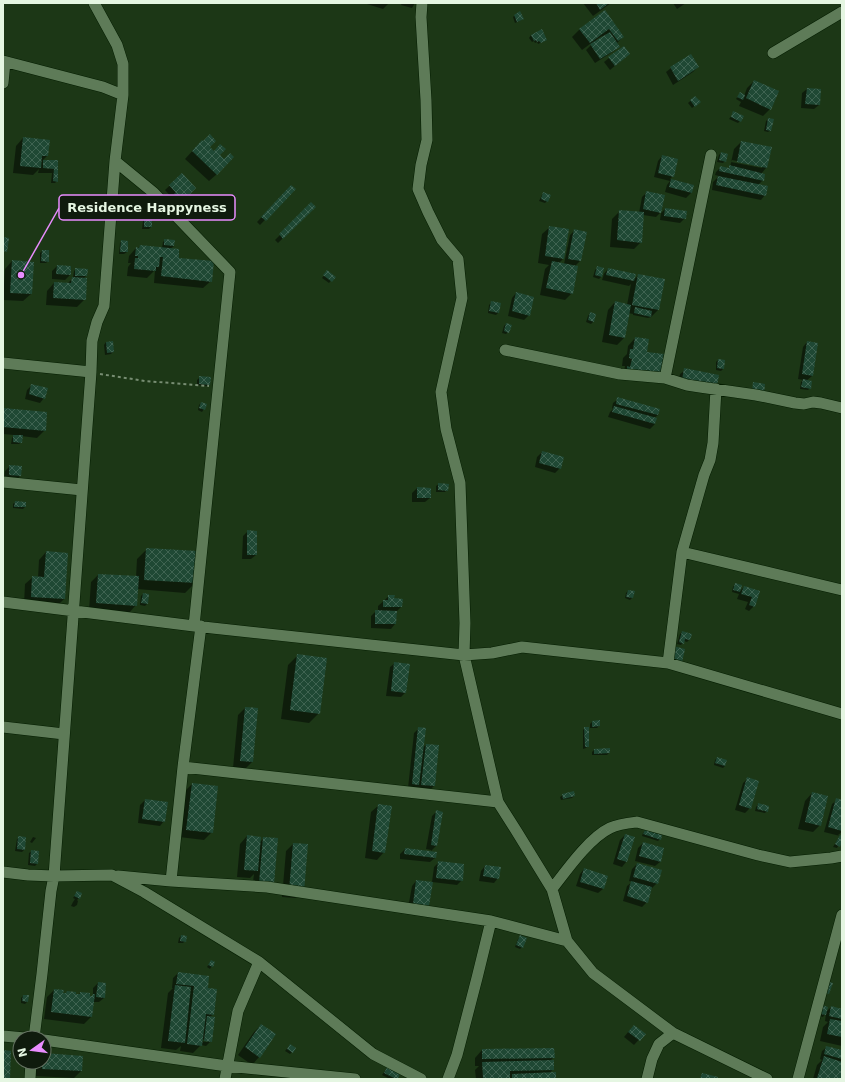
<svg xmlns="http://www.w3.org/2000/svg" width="845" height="1082" viewBox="0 0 845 1082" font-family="'DejaVu Sans',sans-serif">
<defs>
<pattern id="building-cross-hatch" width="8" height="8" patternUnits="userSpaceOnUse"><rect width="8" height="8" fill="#1f4834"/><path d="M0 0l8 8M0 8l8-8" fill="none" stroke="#3f6351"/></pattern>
</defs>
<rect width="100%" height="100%" fill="#1c3716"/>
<!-- shadow -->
<path fill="#0007" fill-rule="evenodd" d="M368 3H389L383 9 367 4Z
M402 3H415L412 8 401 5Z
M583 3H611L593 16Z
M673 3H686L677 9Z
M605 11 623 37 617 43 619 46 614 51 595 63 586 50 591 45 590 44 582 50 572 37 580 29ZM602 36 603 37 597 41 596 40Z
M515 15 521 20 515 23 513 17Z
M531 35 546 40 538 44 537 42 535 43 534 41 532 42 529 38Z
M629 54 610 70 604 62 609 58Z
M698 67 693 72 673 85 666 72 671 68Z
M754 81 770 109 763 116 739 106 741 102 736 99 738 96H744L747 88Z
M807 89 819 105 814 109 801 108 802 93Z
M695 97 697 104 692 108 688 103Z
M734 113 740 121 738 123 729 119Z
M768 119 771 130 768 132 764 131 766 121Z
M23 138 47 156 43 160 57 161V181L55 183H51L52 173H38L39 169 33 175 13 173 16 146Z
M741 142 770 148 766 168 761 174 763 180 758 185 765 195 761 200 712 190 713 182 719 176 715 175 716 172 721 167 728 168 730 167 734 149ZM732 160 762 166V168L731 162Z
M209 147 218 155 217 174 209 181 185 159 195 148Z
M721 153 725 161 723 163 717 162 719 155Z
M662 156 673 176 670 179 693 185 691 193 686 198 665 192 667 185 670 181 654 177 658 161Z
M182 174 195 188 176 206 170 199 172 198 165 190Z
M291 186 295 189 260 225 257 222Z
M647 192 660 213 656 217 643 215 641 242 634 249 610 247 612 219 620 211 639 213 642 197Z
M544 193 547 201 545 203 539 201 542 195Z
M311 204 315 207 278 243 275 240Z
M665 209 685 218 680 223 660 220 661 213Z
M145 219 151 220V227L149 229H142L143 221Z
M550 227 563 259 559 263 564 264 570 235 575 230 586 232 580 261 575 266 572 293 565 300 540 295 545 269 549 265 538 263 542 234Z
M165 240 174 246 170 249 177 258 211 281 203 288 154 283 155 270 147 278 127 276 128 267 131 263H128L129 256 136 248H138L140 246 162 248 163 242Z
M122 241 127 252 124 254H119L120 243Z
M42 251 48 261 46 263H40V253Z
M12 261 31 294 23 301 3 300 5 269Z
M57 266 70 275 65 280 52 279V271Z
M597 268 602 276 608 269 633 280 638 276 658 310 651 317 648 318 633 315V314L628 313 624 338 617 345 602 342 608 310 615 302 627 305 631 284 629 286 602 280 604 274 599 279 593 277 595 270Z
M76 269 86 276 83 279 85 299 77 307 46 305 47 291 54 283 67 284 73 278 74 271Z
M326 273 334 277 329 283 322 278Z
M516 293 529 315 524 320 508 316 512 298Z
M491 303 499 304 498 313 496 315 488 313 489 305Z
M590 313 595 315 593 322 591 324 586 322 588 316Z
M506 324 508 332 506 334 502 333 504 326Z
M635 338 646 352 660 373 624 371 625 366H622L623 358 627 354 628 346Z
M106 342 113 352 111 354 105 355 104 345Z
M807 342 812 376 806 381 810 388 808 390 800 389 801 382 803 380 798 379 803 347Z
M718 360 723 369 721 371 716 370V362Z
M685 370 711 390 678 384 680 374Z
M200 377 209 384 207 386 197 385V380Z
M32 385 44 398 40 403 25 399 27 390Z
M618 399 659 410 658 415 654 418 656 419 655 424 650 429 608 417 610 412 613 409 612 408 613 403Z
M201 403 204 409 202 412 198 410 199 405Z
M3 409 45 430 37 438 21 436V442L19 444H11L12 438 14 435 3 434Z
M542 452 560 468 555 473 535 467 537 457Z
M10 466 20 476 15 481 4 480 5 471Z
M439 484 447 490 445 492H436V486Z
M417 488 430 498 425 502H412V493Z
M15 502 25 507 23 509 13 508V504Z
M248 531 256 555 251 559H242L243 536Z
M147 549 195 583 185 593 137 589 136 605 129 613 89 610 91 582 98 575 136 577 137 559Z
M46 552 64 599 57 606 24 604 25 584 33 577 38 578 39 560Z
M735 584 741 586 739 592 744 587 758 592 754 606 749 611 745 609 748 602 737 599 739 594 732 592 733 587Z
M628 591 632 598 630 600 625 598 626 593Z
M143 594 147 604 145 606 140 605 141 596Z
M389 596 401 607 397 611 395 624 391 629 371 628V616L376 611H378V606Z
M682 632 689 640 687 642 684 641 681 645 677 644 680 634Z
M298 655 319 713 309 723 281 719 288 665Z
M395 663 405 693 401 697 386 696 390 667Z
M245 708 257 709 252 762 245 769 233 768 238 715Z
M592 722 599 726 597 728H590V724Z
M419 728 422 748 426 745 438 746 434 786 426 793 408 788 414 733Z
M585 728 588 746 586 748 583 749V730Z
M594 750 609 753 607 755H592V752Z
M717 758 725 766 723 768 714 765 715 760Z
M748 778 750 808 745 813 735 810 743 783Z
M192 784 212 832 204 840 179 837 185 791Z
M812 793 820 825 813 832 798 829 805 801Z
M563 795 574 796 572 798 561 800 560 797Z
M145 800 164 821 160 826 138 823 140 805Z
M837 800 842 801V832L838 835 842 837V840L837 848 833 847 840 836 824 832 832 804Z
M758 804 767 811 765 813 755 811 756 807Z
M379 805 384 852 377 860 365 858 371 812Z
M437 811 436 846 431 851V850L426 849 432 816Z
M645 831 660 839 658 841 642 836 643 833Z
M625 835 634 838 626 862 622 867 613 864 620 840Z
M247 836 260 842 264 838 273 884 252 890 254 874 250 878 237 877 240 844Z
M19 837 24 850 22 852 15 851 17 839Z
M33 837 36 838 32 843 30 842Z
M643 843 663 849 660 862 655 866 635 861 638 848Z
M293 844 303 891 295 898 282 897 286 851Z
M405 849 435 858 430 862 400 859V854Z
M32 851 37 864 35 866 28 865 29 853Z
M439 862 462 880 457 885 432 882 434 867Z
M637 864 657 883 652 888H651L647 902 642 907 623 901 627 886 632 882 629 881 632 869Z
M485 866 498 878 494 883 479 881 481 871Z
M584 869 603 889 598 893 576 886 580 874Z
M416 881 428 906 424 910 408 908 412 886Z
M77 892 79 898 77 900 78 901 77 905 74 907 71 906 73 902 75 899 73 898Z
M181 936 185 941 183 943H178L179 938Z
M520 937 522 947 520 949 515 947 518 939Z
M211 961 214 962 210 969 207 967Z
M178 973 207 987 213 1014 210 1017 211 1041 206 1046 201 1045 193 1053 180 1051 181 1046 176 1050 161 1048 168 993 173 988H172L173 978ZM199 1039 208 1040V1042L199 1041Z
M98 983 104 998 99 1002H93L92 1016 84 1024 44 1019 47 997 54 990 62 994H65L67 992 75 995H78L80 993 91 997 93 996V988Z
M23 996 27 1002 25 1004 21 1003V998Z
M831 1007 842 1010V1046L820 1041 823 1027 828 1022 825 1021 826 1013 823 1017 819 1016 821 1008 825 1013Z
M261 1025 259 1057 252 1065 238 1055 254 1032Z
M629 1031 644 1034 634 1045 624 1037Z
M290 1045 292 1052 290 1054 285 1051Z
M827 1047 842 1051V1079H813L817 1065 822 1060 820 1059 822 1051Z
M482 1050 554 1057 550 1061 553 1069 549 1074 555 1079H476L475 1070 479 1066H475V1058Z
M44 1054 82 1057 81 1071 74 1078 35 1076 36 1062H44Z
M387 1068 397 1079H390L382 1075Z"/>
<!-- building -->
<path fill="url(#building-cross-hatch)" d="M596 3H609L600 10Z
M605 10 624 37 618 41 609 29 590 43 579 29Z
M520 11 524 19 517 22 514 15Z
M542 29 547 40 541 43 539 41 537 42 536 40 534 41 531 35Z
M610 32 620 47 600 59 590 44Z
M624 46 630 54 615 66 608 57Z
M691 54 699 67 678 81 670 67Z
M754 80 779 91 771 110 746 98Z
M807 88 821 89 820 105 805 104Z
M740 92 745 95 743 100 737 97Z
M695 96 701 102 695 107 690 100Z
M733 111 744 116 741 122 731 117Z
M768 118 774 119 771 131 766 130Z
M210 134 216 141 210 147 214 151 220 144 226 149 220 155 224 159 230 153 234 157 217 175 192 151 202 140 203 141Z
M23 137 50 140 48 156H42L41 168 20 166Z
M741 141 772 147 767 168 737 162Z
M721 152 728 154 726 162 719 160Z
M662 155 678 159 674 177 658 173Z
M43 160H58V182L53 181 54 169 43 168Z
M729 165 765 174 764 181 719 171 720 166 729 168Z
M182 173 196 188 182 202 174 194 176 193 169 185Z
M718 176 768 186 766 196 716 185Z
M671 179 694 185 692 193 669 187Z
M291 185 296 189 266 221 261 217Z
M646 191 665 195 661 213 643 209Z
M543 192 551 195 548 202 541 199Z
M311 202 316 207 283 239 279 234Z
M665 208 687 211 686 219 664 216Z
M619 210 644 212 642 243 617 240Z
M144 218 152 219V227H144Z
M549 226 569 229 564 259 545 256Z
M574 229 587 232 581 261 568 259Z
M3 237 9 238 7 252 3 251Z
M164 239 175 240 174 246 164 245Z
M121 240 128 241V252H120Z
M140 245 179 249V258L214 261 212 282 161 276 163 257H160L159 267H156V271L134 269 135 258H138V256H135L136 247 139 248Z
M42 250H49V262L41 261Z
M12 260 34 262 32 294 10 293Z
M552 261 578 266 573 294 546 288Z
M57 265 71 266V275L56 274Z
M597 266 604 268 602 277 595 275Z
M75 268 88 269 87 276H75Z
M608 268 636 274 634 281 606 275Z
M327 270 336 277 332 282 323 275Z
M638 274 665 279 659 310 632 305Z
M72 277 87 278 86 300 53 298 54 282 71 283Z
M516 292 534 297 530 316 512 311Z
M491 301 501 303 499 313 489 311Z
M615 301 631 305 625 338 609 335Z
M635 307 652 311 651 317 634 313Z
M590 312 596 314 594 322 588 320Z
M506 323 512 325 509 333 504 331Z
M635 337 649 339 647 352 664 354 661 373 644 370 643 373 627 370V366L630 367 632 359 629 358 630 349H633Z
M113 341 114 352 107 353 106 342Z
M807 341 818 343 813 376 802 374Z
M718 359 725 360 724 369 717 368Z
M684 368 719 375 717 386 682 380Z
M199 376 211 377 210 385 199 384Z
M803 379 812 381 811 389 801 387Z
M753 382 765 384 764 394 752 392Z
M31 384 48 388 45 399 29 394Z
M617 397 660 409 658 415 616 404Z
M201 402 207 404 205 410 199 408Z
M614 406 657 418 655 424 612 412Z
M3 408 47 412 46 431 3 427Z
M13 435H23L22 443 13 442Z
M542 451 564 457 561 469 539 463Z
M9 465 22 466 21 476 9 475Z
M438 483 449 484 448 491 438 490Z
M417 487 431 488V498H417Z
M15 501 26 502V507H14Z
M247 530 257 531V555H247Z
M146 548 198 551 196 583 144 580Z
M46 551 68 553 65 599 31 597 32 576 44 577Z
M98 574 139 576 137 606 96 603Z
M735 583 742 585 740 592 733 590Z
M744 586 760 591 755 607 749 605 752 597 741 594Z
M628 590 635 591 633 598 626 597Z
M143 593 149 594 148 604 141 603Z
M388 595H395L394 598 403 599 402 607H383V600H388Z
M375 610 397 611 396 624H375Z
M682 631 692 634 690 640 685 639 684 644 679 642Z
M673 646 685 649 682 662 670 659Z
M297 654 327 658 320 714 290 710Z
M394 662 410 664 406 693 391 691Z
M245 707 258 708 253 762 240 761Z
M600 720V726L592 727V721Z
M418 727 426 728 419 785 412 784Z
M584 727H589V747H585Z
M426 744 439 745 435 786 421 785Z
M610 748V753L594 754V749Z
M717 757 727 760 725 766 715 763Z
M747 777 759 781 751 809 739 805Z
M192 783 218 786 213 833 186 830Z
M574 791 575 796 563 799 562 794Z
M812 792 828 796 821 826 805 822Z
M836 798 842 800V831L828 827Z
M145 799 168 802 165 822 142 819Z
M758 803 769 806 768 812 757 809Z
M378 804 392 806 385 853 372 851Z
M436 810 443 812 437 846 431 845Z
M645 830 662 835 661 840 643 834Z
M625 834 635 837 627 862 617 859Z
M247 835 261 837 258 871 244 870Z
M840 835 842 836V842L840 847 835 844Z
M18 836 26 837 25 850 17 849Z
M263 837 278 838 274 884 259 883Z
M643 842 664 848 661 862 639 856Z
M293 843 308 844 304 892 289 890Z
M405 848 437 852 436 858 404 854Z
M31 850 39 851 38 864 30 863Z
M438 861 464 864 463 881 436 878Z
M637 863 662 870 658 884 633 877Z
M485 865 501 867 499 879 483 876Z
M584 868 608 876 604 889 580 882Z
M416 880 433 882 429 906 413 904Z
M631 881 652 887 648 903 627 896Z
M77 891 82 893 80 899 74 896Z
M181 935 187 936 186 942 180 941Z
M520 935 527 938 523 948 516 945Z
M211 960 215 962 213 967 208 965Z
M178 972 209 976 208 988 217 989 214 1015 206 1014 202 1046 187 1044 194 986 176 984Z
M826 981 833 983 829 994 822 992Z
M98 982 106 983 105 998 96 997Z
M175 985 191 987 185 1043 168 1041Z
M54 989 64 990 63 993H66L67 991 76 992V994H80V992L90 993V996H92L93 994H95L92 1017 51 1012Z
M23 995H29L28 1002 22 1001Z
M822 1005 828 1007 826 1015 820 1014Z
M831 1006 842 1009V1019L829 1016Z
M207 1016 215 1017 212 1042 204 1041Z
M830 1019 842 1021V1037L827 1034Z
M261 1024 276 1034 260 1058 245 1047Z
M634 1025 646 1034 640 1041 628 1032Z
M290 1044 296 1048 293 1053 287 1049Z
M826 1046 842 1050V1059L824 1054Z
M554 1048 555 1058 482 1059V1049Z
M3 1050 11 1051 10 1079H3Z
M44 1053 83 1056 82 1071 42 1069V1062H44Z
M824 1056 842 1062V1079H821L817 1078Z
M554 1060V1070L510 1071V1078H483L482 1062Z
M387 1067 400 1074 398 1079H396L384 1073Z
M556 1072V1079H512V1074Z
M702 1073 718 1077 717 1079H700Z"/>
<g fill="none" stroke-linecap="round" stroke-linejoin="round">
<defs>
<path id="minor" d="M422 3 421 17 426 100 427 140 421 165 418 189 428 212 442 240 458 259 462 298 441 392 446 429 460 483 465 623 464 655 498 802 517 832 552 889 567 941 593 973 673 1033 767 1079
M773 53 842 12
M3 61 103 87 123 95
M3 83 5 62
M115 161 154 193 230 272 194 626
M505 350 620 374 665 378 687 385 700 387 756 395 795 403 804 404 813 402 821 403 842 408
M3 363 91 372
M665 378 711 155
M3 482 82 490
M682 552 842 590
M3 602 194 626 464 655 492 653 522 647 668 663 842 714
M668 663 682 552 704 475 710 460 713 443 716 389
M3 727 64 734
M183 767 498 802
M3 872 28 875 54 876 112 875 144 892 259 962 373 1054 421 1079
M118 876 171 881 183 767 201 626
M171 881 267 887 491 921 567 941
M552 889C566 871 589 838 610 828 618 824 628 823 637 822L758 855 790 862 831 858 842 856
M3 1036 25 1038
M34 1038 42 974 51 891 54 876 91 372 92 341 97 322 104 306 115 161 123 95V64L117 45 94 3
M44 1040 227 1066 355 1079
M30 1079 31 1062
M225 1079 238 1011 259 962
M448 1079 457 1055 477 978 491 921
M647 1079 652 1059 659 1044 673 1033
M798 1079 842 915"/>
</defs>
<!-- minor casing -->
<use href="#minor" stroke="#041d01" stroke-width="12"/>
<!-- path -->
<path stroke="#778d72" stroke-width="2" stroke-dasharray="3 3" stroke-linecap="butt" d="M100 374 145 381 209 386"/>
<!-- minor -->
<use href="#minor" stroke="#5e7b58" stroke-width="11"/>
</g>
<!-- callouts -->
<path fill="none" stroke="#e98dfe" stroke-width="1.5" d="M21 275L59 208"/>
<circle fill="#e98dfe" stroke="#0f1b0d" stroke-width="1.5" cx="21" cy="275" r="4"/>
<rect fill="#0f1b0d" stroke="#e98dfe" stroke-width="1.5" x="59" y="195" width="176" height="25" rx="4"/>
<g font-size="13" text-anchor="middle" font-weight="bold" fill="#e5f6e2">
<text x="147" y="212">Residence Happyness</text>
</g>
<!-- border -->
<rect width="845" height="1082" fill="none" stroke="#e5f6e2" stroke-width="8"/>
<!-- north arrow -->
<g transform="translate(32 1050) rotate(256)"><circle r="19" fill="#0f1b0d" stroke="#657362"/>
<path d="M0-3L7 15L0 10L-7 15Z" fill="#e98dfe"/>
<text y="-6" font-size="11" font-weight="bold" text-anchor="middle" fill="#e5f6e2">N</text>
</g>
</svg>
